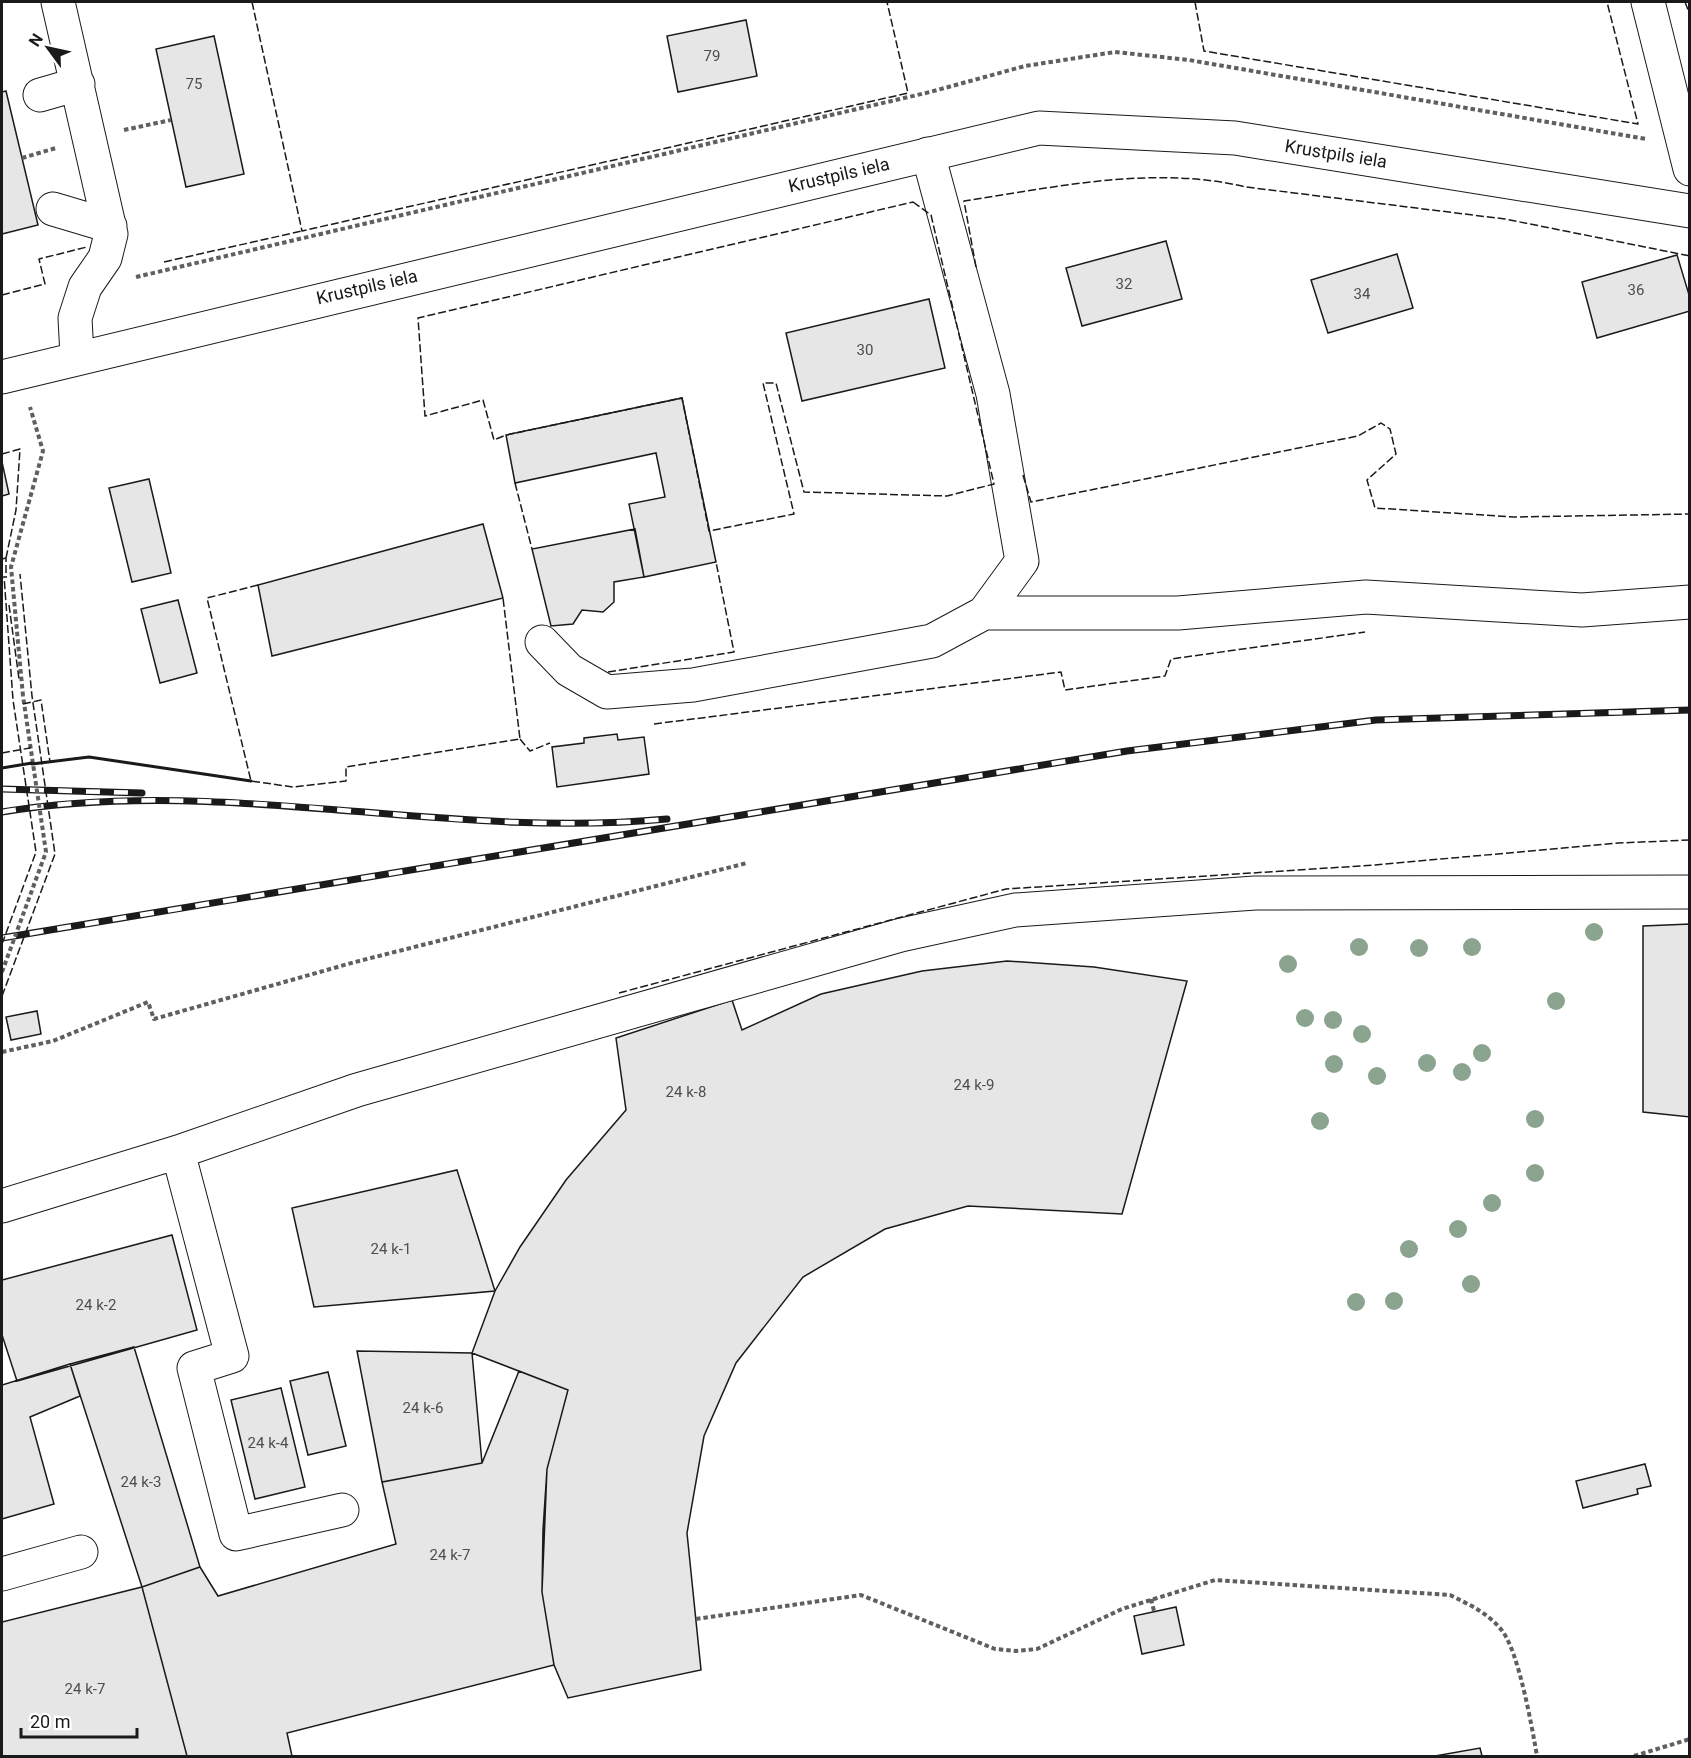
<svg xmlns="http://www.w3.org/2000/svg" width="1691" height="1758" viewBox="0 0 1691 1758" font-family="Roboto,sans-serif">
<rect width="100%" height="100%" fill="#fff"/>
<!-- building -->
<path fill="#e6e6e6" stroke="#1a1a1a" stroke-width="1.5" d="M746 20 757 76 678 92 667 36Z
M214 36 244 174 186 187 156 49Z
M6 91 38 225 2 234V92Z
M1166 241 1182 299 1082 326 1066 268Z
M1397 254 1413 308 1328 333 1311 280Z
M1677 255 1690 298V311L1597 338 1582 282Z
M929 299 945 368 802 401 786 333Z
M682 398 716 562 644 577 629 504 665 497 656 453 515 483 506 435Z
M2 462 9 494 2 496Z
M149 479 171 573 132 582 109 488Z
M483 524 503 598 272 656 258 585Z
M635 529 644 577 614 582V602L603 612 582 610 573 624 551 626 532 549Z
M178 600 197 673 160 683 141 609Z
M617 734 618 740 644 737 649 774 557 787 552 747 584 743V738Z
M1690 924V1117L1643 1112V926Z
M1007 961 1094 967 1187 981 1122 1214 968 1206 885 1229 803 1277 736 1363 704 1436 687 1533 701 1670 568 1698 554 1665 542 1592 547 1469 568 1390 472 1353 495 1291 520 1247 566 1180 626 1110 616 1038 732 1000 742 1030 821 994 922 971Z
M37 1011 41 1034 11 1040 6 1017Z
M457 1170 495 1291 314 1307 292 1208Z
M172 1235 197 1330 17 1381 2 1335V1280Z
M134 1347 200 1567 142 1587 70 1364Z
M357 1351 472 1353 482 1463 382 1482Z
M70 1364 80 1396 30 1417 54 1504 2 1519V1385Z
M519 1371 568 1390 547 1469 543 1530 542 1592 554 1665 287 1733 292 1756H187L142 1587 200 1567 218 1596 396 1544 382 1482 482 1463Z
M328 1372 346 1446 308 1455 290 1381Z
M281 1388 305 1487 255 1499 231 1400Z
M1645 1464 1651 1486 1637 1489 1638 1494 1583 1508 1576 1481Z
M142 1587 187 1756H2V1622Z
M1176 1607 1184 1645 1142 1654 1134 1616Z
M1480 1748 1482 1756H1435Z"/>
<g fill="none" stroke-linecap="round" stroke-linejoin="round">
<defs>
<path id="minor" d="M58 2 111 234 105 258 85 287 75 318 77 356
M1648 2 1690 169
M40 95 78 84
M53 209 110 226
M984 613H1178L1366 597 1582 610 1690 602
M542 642 569 670 607 692 693 685 932 641 984 613 1022 561 993 394 928 154
M178 1152 232 1356 194 1368 236 1534 342 1510
M2 1206 178 1152 357 1090 901 935 1015 910 1255 893 1690 892
M2 1574 81 1552"/>
<path id="major" d="M2 377 1039 128 1235 138 1690 211"/>
</defs>
<!-- minor casing -->
<use href="#minor" stroke="#1a1a1a" stroke-width="35"/>
<!-- major casing -->
<use href="#major" stroke="#1a1a1a" stroke-width="35"/>
<!-- path -->
<path stroke="#5f5f5f" stroke-width="4" stroke-dasharray="4.5 3" stroke-linecap="butt" d="M124 130 171 120
M22 158 56 148
M136 277 930 92 1025 66 1115 52 1189 60 1646 139
M23 696 11 567 43 451 30 407
M2 1052 53 1041 148 1002 154 1019 355 962 747 863
M1151 1599 1154 1611
M696 1619 861 1595 995 1649 1016 1651 1037 1649 1122 1609 1215 1580 1450 1595C1470 1605 1490 1614 1503 1632 1519 1654 1532 1727 1537 1756
M1634 1756 1690 1739"/>
<!-- minor -->
<use href="#minor" stroke="#fff" stroke-width="33"/>
<!-- major -->
<use href="#major" stroke="#fff" stroke-width="33"/>
<defs>
<path id="rail" d="M2 789 142 793
M2 812C222 775 445 840 667 819
M2 938 1127 751 1376 720 1690 710"/>
</defs>
<!-- rail casing -->
<use href="#rail" stroke="#1a1a1a" stroke-width="7"/>
<!-- rail -->
<use href="#rail" stroke="#fff" stroke-width="4.5" stroke-dasharray="14" stroke-linecap="butt"/>
<!-- path-bridge -->
<path stroke="#5f5f5f" stroke-width="4" stroke-dasharray="4.5 3" stroke-linecap="butt" d="M2 972 46 852 23 696"/>
<!-- fence -->
<path stroke="#1a1a1a" stroke-width="1.5" stroke-dasharray="8 3" stroke-linecap="butt" d="M252 2 302 231 908 93 887 2
M1195 2 1204 51 1638 124 1607 2
M1685 2 1690 15
M913 202 931 215 994 484 947 496 804 492 776 383H763L794 514 709 531 682 398 506 435 494 440 483 400 425 416 418 318Z
M164 262 302 231
M976 267 964 201C1056 187 1154 165 1246 187L1505 219 1690 256
M2 295 45 284 39 259 87 247
M2 454 20 449 16 510 6 558
M1023 475 1031 502 1358 436 1381 423 1390 429 1396 454 1367 480 1375 508 1514 517 1690 514
M515 483 532 549
M2 559 6 558V578
M258 585 207 598 251 781 293 787 346 781V767L520 739 503 598
M9 605 19 679
M608 672 734 652 716 562
M23 704 41 700 50 762
M654 724 1061 672 1065 690 1165 676 1171 659 1365 632
M520 739 530 751 550 743
M2 753 30 748 29 744
M2 944 36 852 13 700 4 576
M619 993 1006 889 1375 865 1618 843 1690 840
M2 996 55 854 32 696 20 574"/>
<!-- wall -->
<path stroke="#1a1a1a" stroke-width="3" d="M32 764 89 757 251 781
M2 768 32 763"/>
</g>
<!-- trees -->
<g fill="#8aa48f">
<circle cx="1594" cy="932" r="9"/>
<circle cx="1359" cy="947" r="9"/>
<circle cx="1472" cy="947" r="9"/>
<circle cx="1419" cy="948" r="9"/>
<circle cx="1288" cy="964" r="9"/>
<circle cx="1556" cy="1001" r="9"/>
<circle cx="1305" cy="1018" r="9"/>
<circle cx="1333" cy="1020" r="9"/>
<circle cx="1362" cy="1034" r="9"/>
<circle cx="1482" cy="1053" r="9"/>
<circle cx="1427" cy="1063" r="9"/>
<circle cx="1334" cy="1064" r="9"/>
<circle cx="1462" cy="1072" r="9"/>
<circle cx="1377" cy="1076" r="9"/>
<circle cx="1535" cy="1119" r="9"/>
<circle cx="1320" cy="1121" r="9"/>
<circle cx="1535" cy="1173" r="9"/>
<circle cx="1492" cy="1203" r="9"/>
<circle cx="1458" cy="1229" r="9"/>
<circle cx="1409" cy="1249" r="9"/>
<circle cx="1471" cy="1284" r="9"/>
<circle cx="1394" cy="1301" r="9"/>
<circle cx="1356" cy="1302" r="9"/>
</g>
<g text-anchor="middle" stroke-width="4.5" stroke-linejoin="round" paint-order="stroke">
<!-- number labels -->
<g font-size="15" fill="#4d4d4d">
<text x="712" y="61">79</text>
<text x="194" y="89">75</text>
<text x="1124" y="289">32</text>
<text x="1636" y="295">36</text>
<text x="1362" y="299">34</text>
<text x="865" y="355">30</text>
<text x="974" y="1090">24 k-9</text>
<text x="686" y="1097">24 k-8</text>
<text x="391" y="1254">24 k-1</text>
<text x="96" y="1310">24 k-2</text>
<text x="423" y="1413">24 k-6</text>
<text x="268" y="1448">24 k-4</text>
<text x="141" y="1487">24 k-3</text>
<text x="450" y="1560">24 k-7</text>
<text x="85" y="1694">24 k-7</text>
</g>
<!-- street labels -->
<g font-size="18" fill="#1a1a1a" stroke="#fff">
<text transform="translate(1336 154) rotate(9)" y="6">Krustpils iela</text>
<text transform="translate(839 175) rotate(-13)" y="6">Krustpils iela</text>
<text transform="translate(367 287) rotate(-13)" y="6">Krustpils iela</text>
</g>
</g>
<!-- border -->
<rect width="1691" height="1758" fill="none" stroke="#1a1a1a" stroke-width="6"/>
<!-- north arrow -->
<g transform="translate(48 48) rotate(303)" stroke="#ffffff" stroke-width="4.5" paint-order="stroke">
<path d="M0-4.5L10 22L0 15L-10 22Z" fill="#1a1a1a"/>
<text y="-9" font-size="16" font-weight="bold" text-anchor="middle" fill="#1a1a1a">N</text>
</g>
<!-- scale -->
<path d="M21 1728v9h116v-9" fill="none" stroke="#1a1a1a" stroke-width="3"/>
<text x="30" y="1728" font-size="18" fill="#1a1a1a" stroke="#ffffff" stroke-width="4.5" paint-order="stroke">20 m</text>
</svg>
